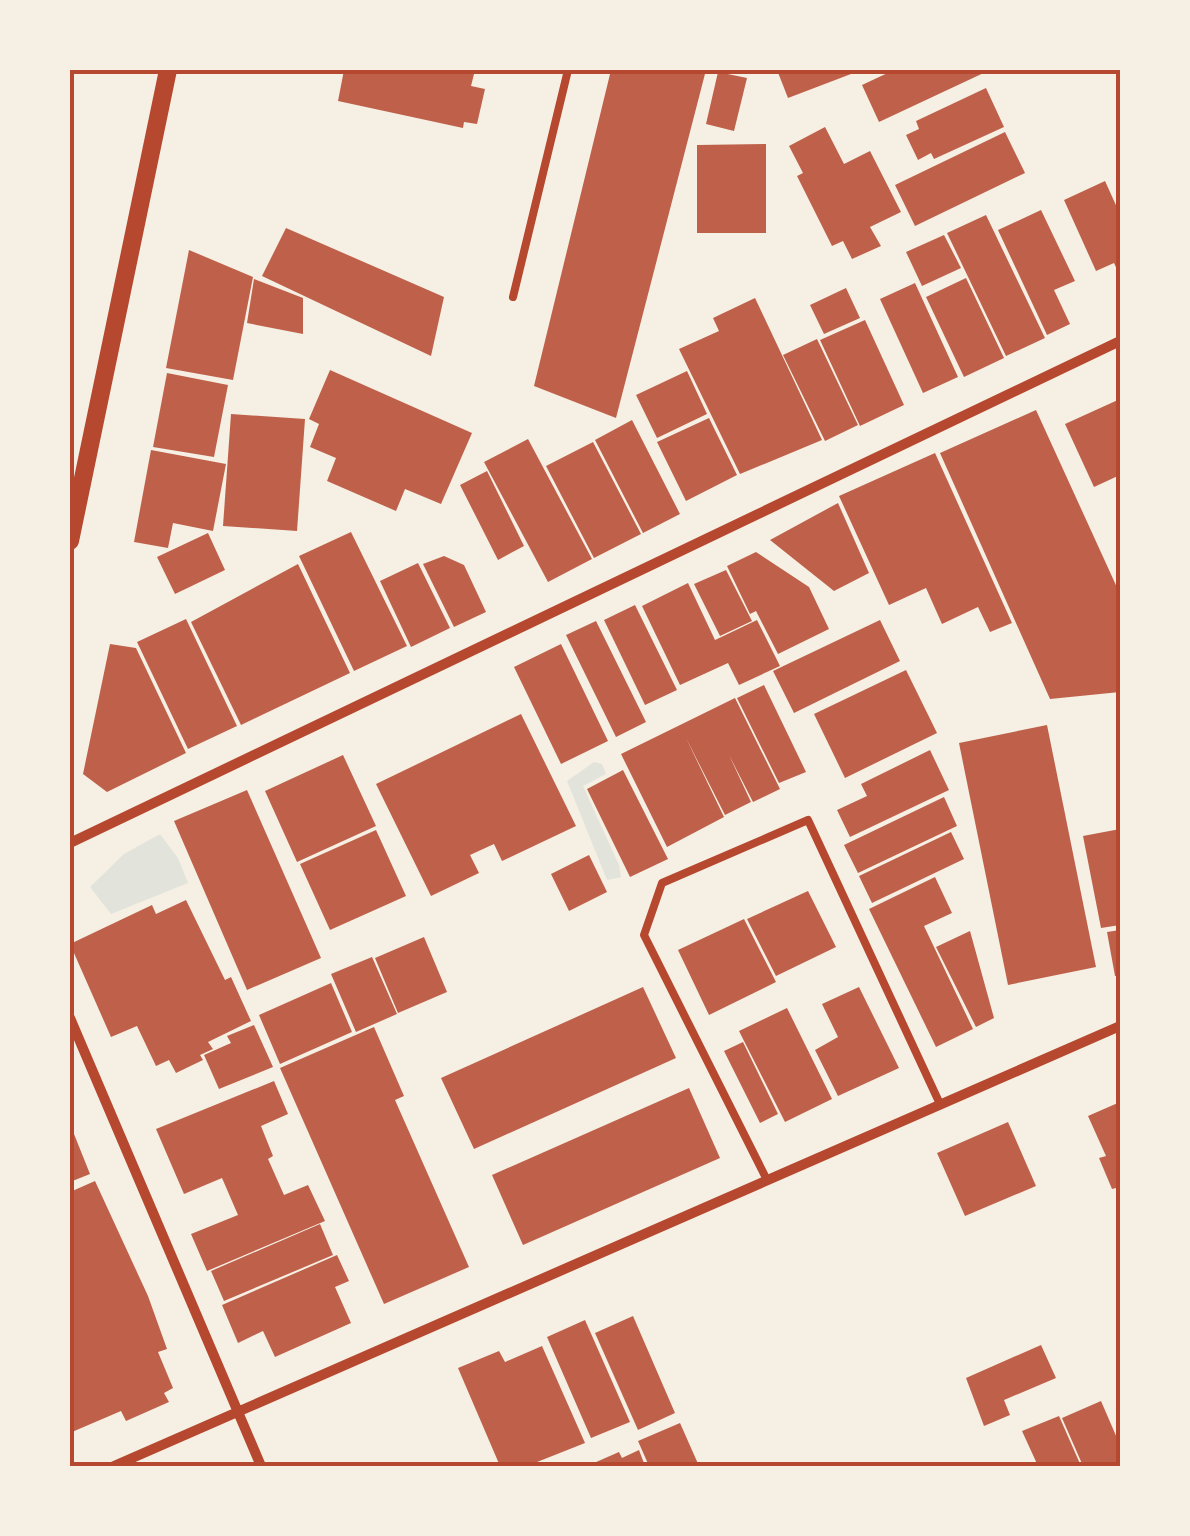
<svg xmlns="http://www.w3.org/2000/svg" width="1190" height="1536" viewBox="0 0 1190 1536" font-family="'Source Sans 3',sans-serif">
<rect width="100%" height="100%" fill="#f6efe4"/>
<!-- green -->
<path fill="#e2e4dc" d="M594 762 602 764 606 774 583 786 619 865 621 877 607 880 567 781Z
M160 834 178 858 188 883 111 914 90 887 124 854Z"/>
<!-- building -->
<path fill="#bf614a" d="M344 70H475L471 86 485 89 477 124 464 122 463 128 338 101Z
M611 70H706L616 418 534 386Z
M777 70H849L851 74 788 98Z
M894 70H990L879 122 862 85Z
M718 72 747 78 734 131 706 124Z
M986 88 1004 127 934 159 931 153 918 160 906 135 919 129 916 121Z
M825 127 844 164 870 151 901 212 870 227 881 246 852 259 843 241 832 246 797 176 803 173 789 146Z
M1005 132 1025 173 915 226 895 185Z
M766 144V233H697V145Z
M1105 181 1120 214V276L1114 263 1096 271 1064 200Z
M1041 210 1075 281 1054 290 1070 324 1047 335 998 230Z
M986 215 1045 338 1006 356 947 233Z
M286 228 444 297 431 356 262 276Z
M944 235 961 268 922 286 906 252Z
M189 250 253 277 233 380 166 368Z
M966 278 1004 358 964 377 926 297Z
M254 279 303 298V334L247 323Z
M915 283 958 377 923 393 880 299Z
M846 288 860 318 824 334 810 305Z
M755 298 822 440 740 474 679 349 719 331 713 318Z
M865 320 904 405 860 426 820 340Z
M817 339 858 425 825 441 783 355Z
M330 370 472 433 441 504 405 489 396 511 327 481 336 458 310 447 319 424 309 419Z
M687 371 707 414 657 438 636 395Z
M167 373 228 385 214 457 153 447Z
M1120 399V475L1094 487 1065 424Z
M1036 410 1120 594V692L1050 699 940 453Z
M231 414 305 419 297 531 223 526Z
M709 418 737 475 686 501 657 442Z
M632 420 680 514 643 533 595 440Z
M528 439 592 559 548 582 484 462Z
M593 442 641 534 594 558 546 466Z
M151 450 226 464 213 531 173 523 168 548 134 542Z
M935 453 1012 623 990 632 978 607 942 624 926 588 889 605 839 496Z
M487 471 524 546 498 560 460 485Z
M838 503 869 573 834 591 770 540Z
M351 532 407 646 354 671 299 556Z
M208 533 225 570 175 594 157 557Z
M756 552 809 587 829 629 778 654 756 611 750 614 727 566Z
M444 556 464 565 486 612 454 627 423 564Z
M418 563 450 628 411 647 380 581Z
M298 564 350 673 241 725 191 622Z
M726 570 752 621 720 636 694 584Z
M688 583 715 640 757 620 780 666 739 685 728 663 680 685 642 606Z
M635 605 677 690 645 705 604 620Z
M186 619 237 726 188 749 137 642Z
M880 620 900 661 794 713 773 671Z
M596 621 646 722 616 737 566 635Z
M110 644 136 648 186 753 107 792 83 774Z
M561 644 608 741 561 764 514 667Z
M906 670 937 733 845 778 814 714Z
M764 685 806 772 779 783 737 698Z
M735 698 780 789 753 802 729 755 751 802 725 815 686 738 724 817 667 847 621 754Z
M521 714 576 826 502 861 494 844 470 855 479 873 431 896 376 784Z
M1047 725 1096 967 1008 985 959 743Z
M930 750 949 790 850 837 837 810 867 796 861 784Z
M343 755 376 826 297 862 265 791Z
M623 770 668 859 630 877 587 789Z
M247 790 321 958 247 990 174 821Z
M944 797 957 826 858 873 844 845Z
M1120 829V925L1101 928 1083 836Z
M376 830 406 896 330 930 300 864Z
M951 832 964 859 872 903 859 876Z
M589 855 607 892 569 911 551 874Z
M935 877 952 913 924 926 973 1029 936 1047 869 909Z
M808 891 836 947 776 976 747 919Z
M186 900 225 980 231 977 251 1021 208 1042 213 1049 200 1055 203 1060 176 1073 169 1060 156 1066 137 1026 111 1037 70 944 152 905 156 914Z
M744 919 776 982 709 1015 678 950Z
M1120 930V976H1115L1107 932Z
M970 931 994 1018 976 1027 936 947Z
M424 937 447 992 398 1013 375 958Z
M372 957 397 1014 356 1032 331 974Z
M331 983 352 1032 280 1064 259 1015Z
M643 987 676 1058 474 1149 441 1078Z
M859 987 899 1068 838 1096 815 1050 838 1037 822 1004Z
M787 1008 832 1099 785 1122 739 1031Z
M254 1025 273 1067 219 1089 204 1055 231 1043 227 1036Z
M374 1027 404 1096 395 1100 469 1267 384 1304 280 1068Z
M743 1042 778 1114 760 1123 724 1051Z
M274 1081 288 1114 261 1126 273 1156 268 1159 284 1195 308 1185 325 1221 207 1271 191 1234 238 1215 222 1178 184 1194 156 1129Z
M689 1088 720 1158 523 1245 492 1175Z
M1120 1102V1187L1112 1189 1099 1158 1106 1156 1088 1116Z
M1008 1122 1036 1186 965 1216 937 1153Z
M70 1124 90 1174 70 1182Z
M95 1181 148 1296 167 1349 158 1352 173 1388 164 1393 169 1402 126 1421 121 1411 72 1432 70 1192Z
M320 1224 333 1255 224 1301 211 1271Z
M337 1255 349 1281 335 1287 351 1323 275 1357 263 1331 238 1343 222 1305Z
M633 1316 675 1413 638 1430 595 1333Z
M585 1320 630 1422 591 1438 547 1337Z
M1041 1345 1056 1378 1004 1400 1010 1415 984 1426 966 1378Z
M542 1346 585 1443 527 1466H500L458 1368 499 1351 505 1362Z
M1101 1401 1120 1445V1466H1083L1062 1418Z
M1059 1416 1081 1466H1038L1022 1431Z
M680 1423 699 1466H649L638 1441Z
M639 1450 645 1466H587L619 1452 622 1458Z"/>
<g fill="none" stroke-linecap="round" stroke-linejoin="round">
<!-- service -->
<path stroke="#b5482f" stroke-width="8" d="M513 297 568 70
M767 1180 644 935 662 883 808 820 940 1104"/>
<!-- minor -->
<path stroke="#b5482f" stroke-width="10" d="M70 843 1120 341
M70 1018 261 1466
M114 1466 1120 1026"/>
<!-- tertiary -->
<path stroke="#b5482f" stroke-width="18" d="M70 541 168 70"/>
</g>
<!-- border -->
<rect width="1190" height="1536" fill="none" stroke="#f6efe4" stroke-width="145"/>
<rect x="72" y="72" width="1046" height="1392" fill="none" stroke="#b5482f" stroke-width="4"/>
</svg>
